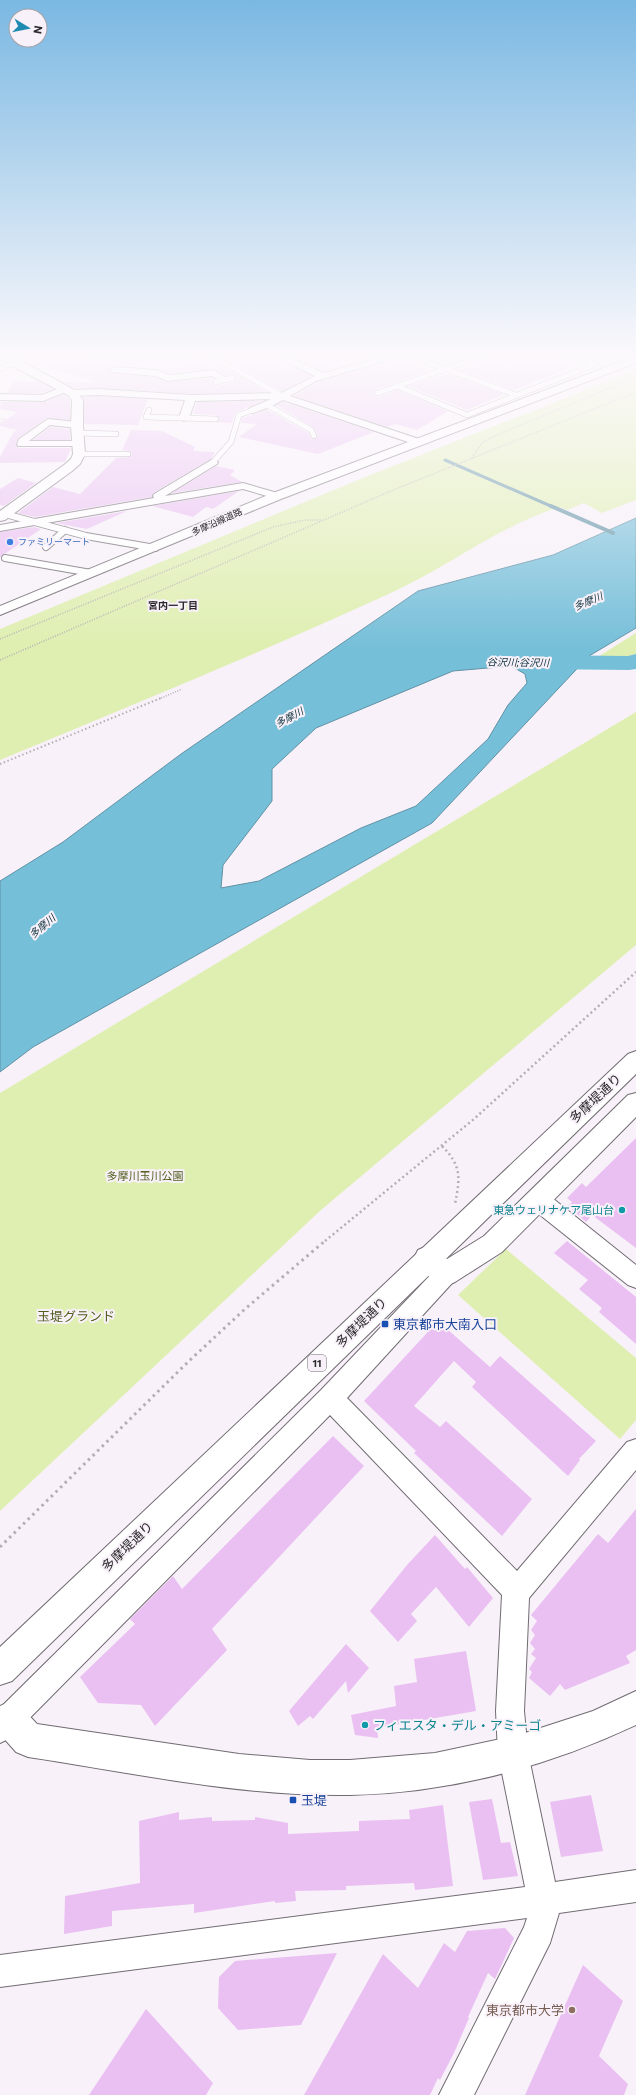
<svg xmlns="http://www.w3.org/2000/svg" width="636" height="2095" viewBox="0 0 636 2095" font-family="Commissioner,'Noto Sans JP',sans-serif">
<rect width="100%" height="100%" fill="#f8f1f9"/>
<!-- green -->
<path fill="#dfefb1" d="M636 370V500L602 513 584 503 567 510 560 507C501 525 451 565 395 591 265 651 132 705 0 760V629L358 480Z
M636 633V654C626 658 606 664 596 658Z
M636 712V945L321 1210 0 1511V1093Z
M506 1249 636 1358V1420L620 1439 458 1295Z"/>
<!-- water -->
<path fill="#76bfd9" stroke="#6092a5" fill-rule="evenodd" d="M636 518V628L589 656 432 823 33 1047 0 1072V881L63 842 181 754 418 591 553 555ZM511 666 525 674 527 683 508 705 488 739 416 806 361 828 259 881 221 888 223 865 272 801V769L316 728 453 671Z"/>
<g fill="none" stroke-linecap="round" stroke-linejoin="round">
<!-- stream-far1 -->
<path stroke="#6092a5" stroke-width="3" d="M445 460 553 507"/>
<!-- stream -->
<path stroke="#6092a5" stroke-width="4" d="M551 506 613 533"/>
<!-- river -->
<path fill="#76bfd9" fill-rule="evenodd" d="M636 654V669L629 670 536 669 527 667 524 662 527 657 536 655 628 656Z"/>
</g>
<!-- building -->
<path fill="#eac0f2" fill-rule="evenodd" d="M16 354H69L73 358 162 363 191 361 194 358 193 354H204L206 357 267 392 191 394 98 388H74L63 382 93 383V381L24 361 16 356ZM115 366 157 368 169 373 213 369 226 375 233 374 236 379 233 382 217 386 213 384 214 379 212 378 168 382 155 377 111 373 109 370Z
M216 354H270L312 376 281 391Z
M286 354H385L386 355 324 371Z
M504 354H546L578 365 514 390 460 370Z
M397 359 429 371 377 389 374 392 375 396 379 397 397 390 448 411 417 430 395 424 387 427 294 396 317 382Z
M448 374 503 394V395L467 410 408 386Z
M14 381 40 382 53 389 42 393H7Z
M64 394 70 400V420L47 418 18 438 16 443 18 448H71L65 462 0 463V457L13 433 17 430 0 426V424L17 412 0 409 1 402H43Z
M98 396 148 399 138 425 84 424V400L83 397Z
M263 401 236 412 232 423 218 422 220 419 216 415 193 414 197 402Z
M283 402 374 432 318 454 239 437 257 424 241 423 242 418 267 410 308 433 312 440 317 438 318 435 313 427 276 405Z
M50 427 70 429V440H33Z
M131 430 162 431 195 447 193 451 215 452 211 459 153 493 152 497 35 517 18 513 53 487 80 494 116 458 130 457 132 454 130 451 122 450Z
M216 466 235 470 230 475 242 482 172 493Z
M18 478 36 483 4 506 0 505V489Z
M239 491 213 509 206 507 193 517 152 506Z
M127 511 87 529 56 523Z
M34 527 41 529 6 553 2 555 0 558V532Z
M636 1138V1248L592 1215 586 1222 568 1206 572 1202 567 1198 582 1183 586 1187Z
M567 1241 636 1297V1344L599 1312 602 1308 579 1289 588 1280 554 1253Z
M438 1321 490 1367 500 1356 596 1441 579 1459 580 1460 568 1476 472 1387 476 1382 454 1361 414 1406 440 1427 446 1421 532 1499 502 1536 414 1453 416 1451 364 1401Z
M333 1436 364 1466 212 1629 227 1650 155 1726 141 1705 98 1703 80 1677 135 1624 130 1619 173 1576 182 1589Z
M636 1509V1650L626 1656 630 1663 565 1690 560 1684 550 1696 529 1678 532 1672 529 1669 536 1658 531 1654 535 1649 530 1643 535 1635 531 1630 537 1621 531 1615 598 1534 608 1543Z
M435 1535 465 1569 467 1567 493 1598 469 1627 436 1587 411 1614 417 1621 398 1642 370 1611 407 1565Z
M346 1644 369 1668 348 1693 346 1681 313 1719 310 1716 298 1726 289 1711Z
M466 1651 476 1711 377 1728 378 1738 355 1735 351 1715 396 1706 394 1686 417 1682 414 1659Z
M591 1795 603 1851 561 1857 550 1802Z
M492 1799 501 1843 510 1842 518 1876 483 1880 469 1802Z
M443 1805 453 1886 415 1890 414 1883 346 1886V1890L295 1891 296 1901 275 1903V1901L194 1913V1904L112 1911V1926L64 1934 65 1896 140 1883 139 1821 179 1812V1820L212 1817V1821L255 1820V1817L288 1823V1834L359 1831V1821L410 1819 409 1810Z
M505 1928 514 1938 495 1979 488 1973 468 2017 469 2018 454 2053 440 2080 438 2078 430 2095H304L383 1954 418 1988 444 1943 455 1952 467 1931Z
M337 1953 301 2025 238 2030 218 2008 219 1977 235 1961Z
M583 1965 623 2001 599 2056 628 2084 624 2095H525Z
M146 2009 213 2083 206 2095H89Z"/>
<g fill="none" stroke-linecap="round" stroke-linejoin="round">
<defs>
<path id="service-far1" d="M73 354 162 359 190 357
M208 354 282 396
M405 354 516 395
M0 369 15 363
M216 382 232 378
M397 386 467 415 596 364 566 354
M378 393 488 354
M267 405 311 430 314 436
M149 410 146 417 216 419
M77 433 116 434
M79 454H128
M213 462 231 442 239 415 253 410"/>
<path id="service" d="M5 514 86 536 155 548
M46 547 65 530
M5 558 91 573"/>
<path id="minor" d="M271 354H282L324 373 394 354H408L316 381 290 396 422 440 423 442 418 445 414 444 283 400 270 407 253 413 248 410 250 408 271 399 195 401 189 418 184 421 179 418 185 400 98 395 72 396 67 393 72 390 98 389 191 395 281 393 315 376Z
M616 354H627L636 358V362H630Z
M115 367 157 370 169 375 213 370 229 379 224 382 212 376 168 381 155 376 112 372 110 370Z
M65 386 68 387V391L43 401 0 400V394L42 395Z
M48 419 77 422 82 425 77 428 50 425 29 441H77L81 442 82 444 81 446H18L17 444 19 439Z
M213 459 218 462 217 464 165 496 243 483 281 494 282 496 277 499 243 489 0 531V525L154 498 153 496 154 494Z
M538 1191 546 1193 636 1265V1288L628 1285 530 1207 527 1200 530 1193Z
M446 1264 454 1267 457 1274 454 1281 347 1398 517 1571 627 1442 636 1439V1470L529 1598 524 1711 528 1753 555 1882 636 1870V1902L559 1913 550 1943 474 2095H439L524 1927 527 1918 0 1987V1955L525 1887 498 1753 496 1711 502 1595 330 1415 10 1738 0 1743V1708L321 1390 438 1267Z"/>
<path id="tertiary" d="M0 354H9L76 391 83 400V426L85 454 80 464 72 471 5 520 0 521V511L64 465 71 459 73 454 71 426 72 400 68 395 18 369 0 357Z
M636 1093V1117L502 1252 455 1282 446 1286C433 1281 420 1271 414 1258L418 1250 427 1246 436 1250 447 1259 484 1236 628 1095Z
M636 1691V1725C547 1767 449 1793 350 1795 242 1797 134 1773 28 1757L16 1752 0 1734V1706L9 1702 21 1707 37 1724 239 1754 310 1760H350L435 1753 519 1735 593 1711Z"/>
<path id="primary" d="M636 356V363L281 499 0 615V606L273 493Z
M636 1051V1074L12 1681 0 1685V1647L628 1054Z"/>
</defs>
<!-- service-far1 casing -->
<use href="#service-far1" stroke="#716b72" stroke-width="6"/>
<!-- service casing -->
<use href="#service" stroke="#716b72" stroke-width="8"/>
<!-- minor casing -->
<use href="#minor" stroke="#716b72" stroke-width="2"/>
<!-- tertiary casing -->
<use href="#tertiary" stroke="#716b72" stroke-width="2"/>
<!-- primary casing -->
<use href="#primary" stroke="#716b72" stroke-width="2"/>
<!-- path-far3 -->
<path stroke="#b4afb5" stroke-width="1.5" stroke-dasharray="1 1.5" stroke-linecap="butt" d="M0 419H5L0 424
M472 458 482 443 490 438 636 377
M0 639 273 527 305 520H322
M0 660 391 491 636 392
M159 699 182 689"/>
<!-- path-far2 -->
<path stroke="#b4afb5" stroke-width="2" stroke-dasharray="1.5 2.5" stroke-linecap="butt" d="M0 764 161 698"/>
<!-- path-far1 -->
<path stroke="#b4afb5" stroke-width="2.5" stroke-dasharray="2 3" stroke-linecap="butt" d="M442 1146C462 1166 460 1178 455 1204
M325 1241 474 1119 636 972"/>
<!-- path -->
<path stroke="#b4afb5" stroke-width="3" stroke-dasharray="2.5 4" stroke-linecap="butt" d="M0 1547 189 1361 245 1309 326 1240"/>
<!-- service-far1 -->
<use href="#service-far1" stroke="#fff" stroke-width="5"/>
<!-- service -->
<use href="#service" stroke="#fff" stroke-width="6"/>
<!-- minor -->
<use href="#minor" fill="#fff" fill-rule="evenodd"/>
<!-- tertiary -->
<use href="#tertiary" fill="#fff" fill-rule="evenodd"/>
<!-- primary -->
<use href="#primary" fill="#fff" fill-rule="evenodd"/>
</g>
<!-- sky -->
<linearGradient id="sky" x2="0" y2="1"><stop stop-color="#7ab8e2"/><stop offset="0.55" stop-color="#fcf9fc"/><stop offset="1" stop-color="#fcf9fc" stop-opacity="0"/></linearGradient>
<rect width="636" height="647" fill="url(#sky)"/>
<!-- markers -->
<circle fill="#3f7fe0" stroke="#f8f1f9" stroke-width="1.5" cx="10" cy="542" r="4"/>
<g fill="#0f9aa8" stroke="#f8f1f9" stroke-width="1.5">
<circle cx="622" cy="1210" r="4"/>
<circle cx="365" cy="1725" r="4"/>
</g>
<g fill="#1a4fb4" stroke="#f8f1f9" stroke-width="1.5">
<rect x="381" y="1320" width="8" height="8" rx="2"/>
<rect x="289" y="1796" width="8" height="8" rx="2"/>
</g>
<circle fill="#8d6e63" stroke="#f8f1f9" stroke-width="1.5" cx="572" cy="2010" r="4"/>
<g text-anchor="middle" stroke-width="4" stroke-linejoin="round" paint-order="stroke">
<!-- far-street labels -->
<g font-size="9" fill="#2b292c" stroke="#f8f1f9">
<text transform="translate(217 522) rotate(-24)" y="3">多摩沿線道路</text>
</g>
<!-- far-shop labels -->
<g font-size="9" fill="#366cbe" stroke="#f8f1f9" text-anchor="start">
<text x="18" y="545">ファミリーマート</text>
</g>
<!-- far-water labels -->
<g font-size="10" font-style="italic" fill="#0c303b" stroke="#f8f1f9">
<text transform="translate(588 601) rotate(-23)" y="4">多摩川</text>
<text transform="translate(518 662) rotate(1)" y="4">谷沢川;谷沢川</text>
<text transform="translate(289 717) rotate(-28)" y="4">多摩川</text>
<text transform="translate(42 926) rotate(-41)" y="4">多摩川</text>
</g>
<!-- far-neighbourhood labels -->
<g font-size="10" font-weight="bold" fill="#2d282e" stroke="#f8f1f9">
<text x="173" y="609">宮内一丁目</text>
</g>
<!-- shield labels -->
<rect fill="#f8f1f9" stroke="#68656a" stroke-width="1" x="308" y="1355" width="18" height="16" rx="3"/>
<g font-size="10" font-weight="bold" fill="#2b292c">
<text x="317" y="1367">11</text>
</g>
<!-- park labels -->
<g font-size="11" fill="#515e1d" stroke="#f8f1f9">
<text x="145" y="1180">多摩川玉川公園</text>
</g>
<!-- culture labels -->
<g font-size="11" fill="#0d838f" stroke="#f8f1f9" text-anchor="end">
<text x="614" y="1214">東急ウェリナケア尾山台</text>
</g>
<!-- near-street labels -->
<g font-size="13" fill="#2b292c" stroke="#f8f1f9">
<text transform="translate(595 1098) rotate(-43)" y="5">多摩堤通り</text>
<text transform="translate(361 1322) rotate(-44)" y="5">多摩堤通り</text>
<text transform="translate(127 1546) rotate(-44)" y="5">多摩堤通り</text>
</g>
<!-- near-park labels -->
<g font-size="13" fill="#515e1d" stroke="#f8f1f9">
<text x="76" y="1321">玉堤グランド</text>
</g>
<!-- near-transit labels -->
<g font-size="13" fill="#164399" stroke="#f8f1f9" text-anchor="start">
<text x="393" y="1329">東京都市大南入口</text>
<text x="301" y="1805">玉堤</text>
</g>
<!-- near-culture labels -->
<g font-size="13" fill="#0d838f" stroke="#f8f1f9" text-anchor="start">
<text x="373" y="1730">フィエスタ・デル・アミーゴ</text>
</g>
<!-- near-education labels -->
<g font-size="13" fill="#785e54" stroke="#f8f1f9" text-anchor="end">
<text x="564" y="2015">東京都市大学</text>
</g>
</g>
<!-- north arrow -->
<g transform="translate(28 28) rotate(100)"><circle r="19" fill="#f8f1f9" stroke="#a6a1a7"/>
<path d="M0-3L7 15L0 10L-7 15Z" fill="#208bb2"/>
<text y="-6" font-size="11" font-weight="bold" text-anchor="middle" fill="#2b292c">N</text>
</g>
</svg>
